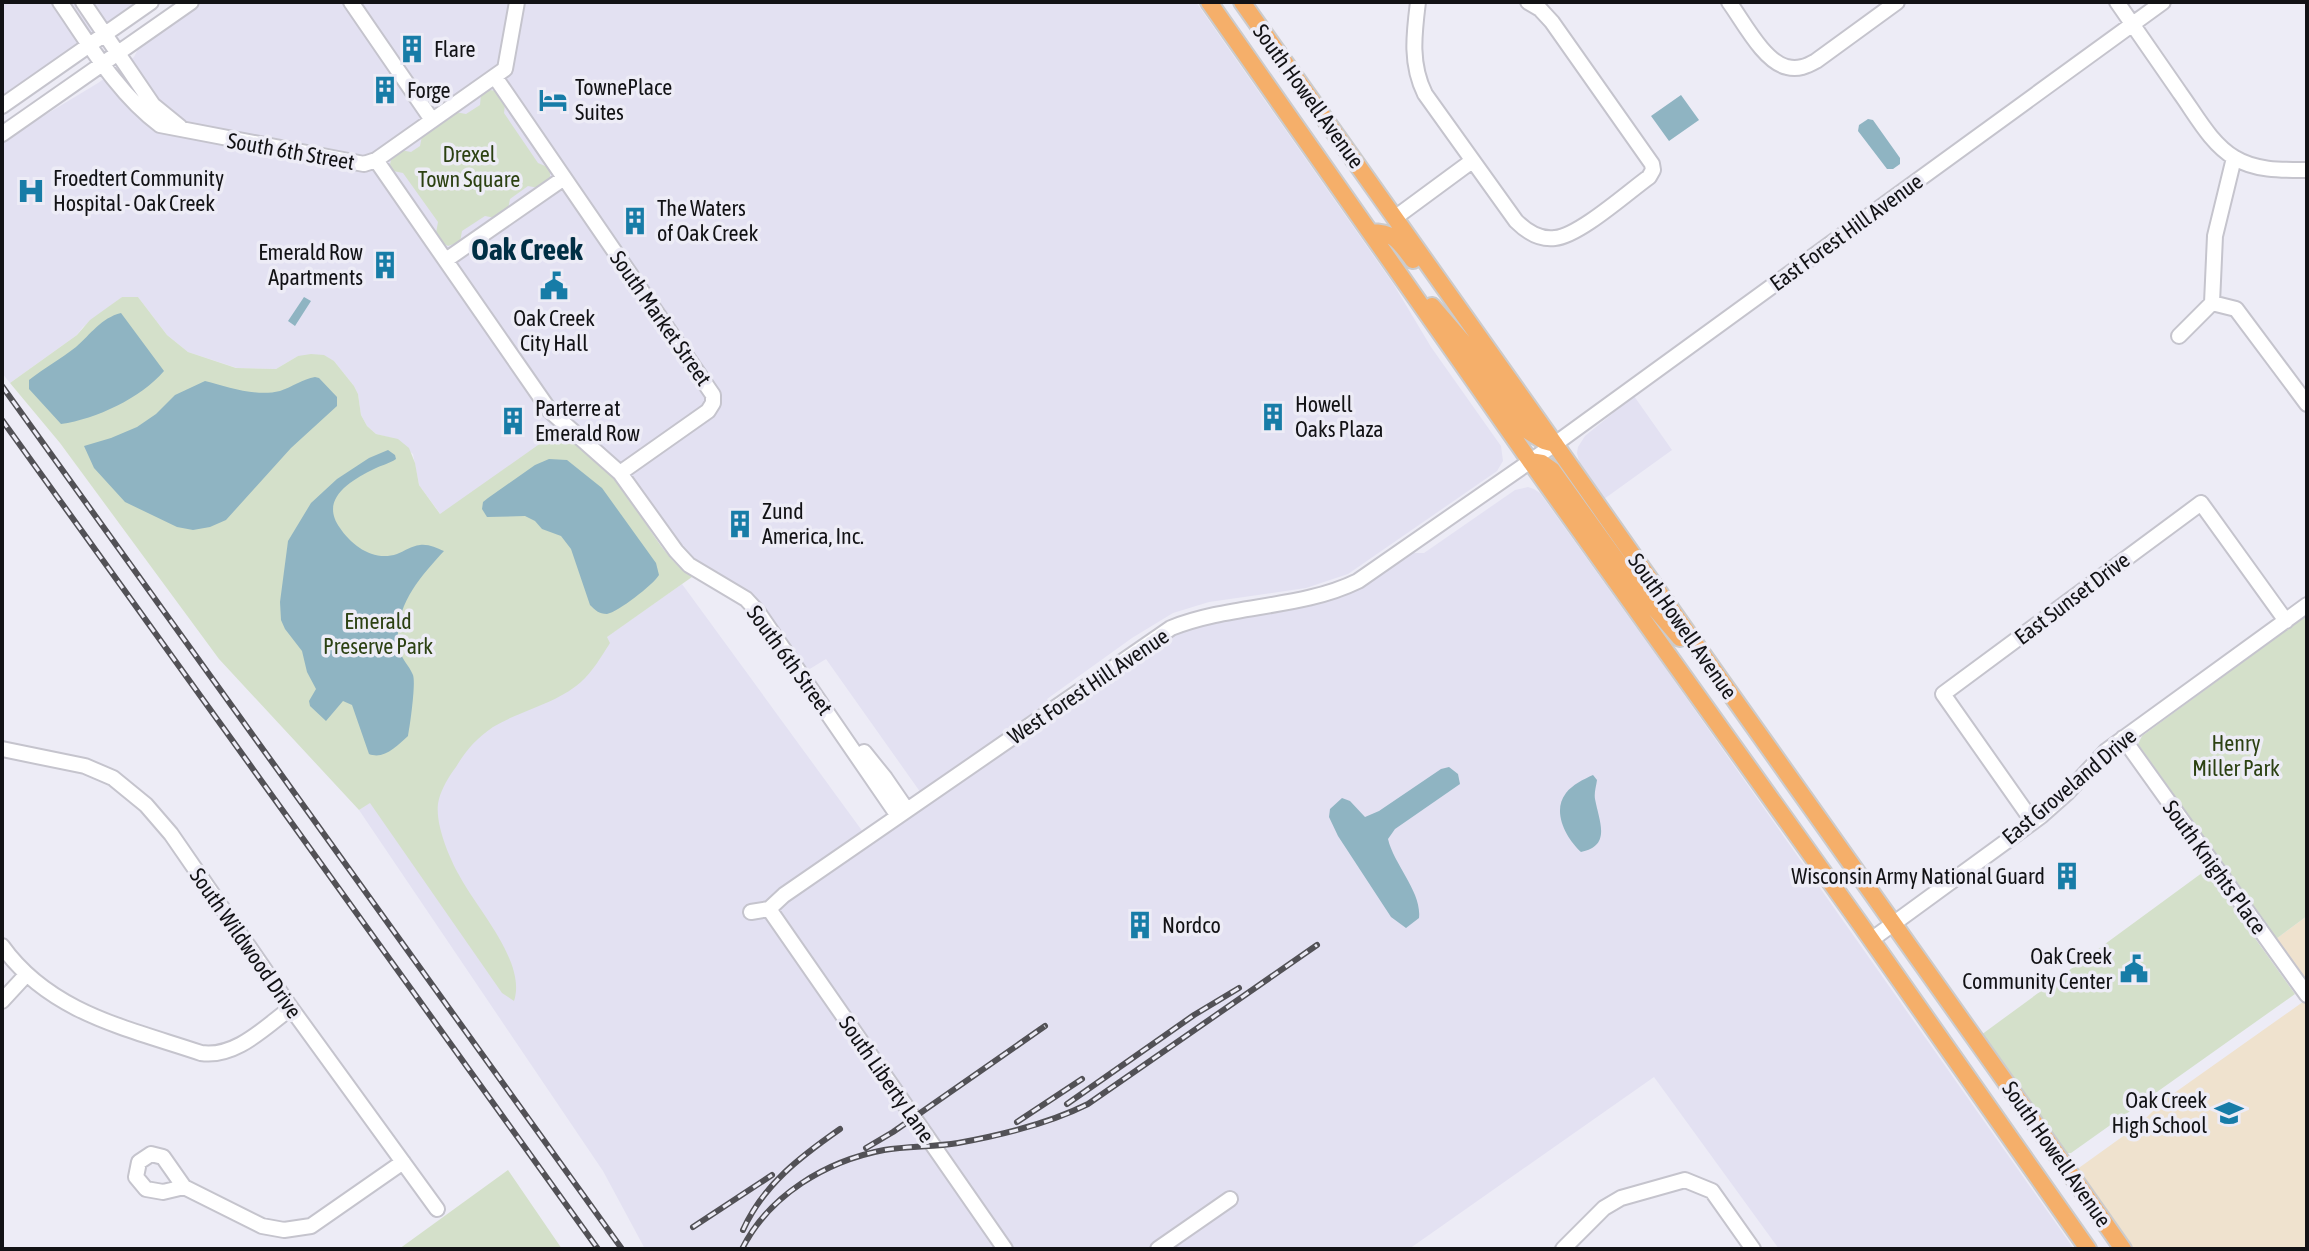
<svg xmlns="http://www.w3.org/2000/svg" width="2309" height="1251" viewBox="0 0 2309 1251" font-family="'Asap Condensed',sans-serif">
<rect width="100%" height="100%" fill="#edecf6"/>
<!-- built -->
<path fill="#e3e1f2" d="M2 2H140L2 98Z
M203 2H1196L1394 285 1431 347 1501 446 1503 461 1497 471 1348 574 1306 588 1209 602 1173 613 1132 638 1047 699 1056 713 1174 633 1214 622 1304 607 1343 597 1367 584 1412 553H1424L1515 490 1528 487 1534 489 1540 493 1666 669 2074 1249H1779L1654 1077 1409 1249H645L603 1171 359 810 682 584 871 843 928 803 826 659 795 678 751 614 732 597 685 572 659 539 545 432 549 438 441 515 419 485 413 454 392 438 376 434 367 426 361 415 358 394 354 386 334 361 298 356 276 369 237 368 188 352 167 335 138 297H122L83 327 77 335 10 383 2 373V141L98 83 134 57 140 45Z
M1634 396 1672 450 1604 499 1580 465 1577 453 1578 447 1585 436Z"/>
<!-- education -->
<path fill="#efe2ce" d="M2307 916V983L2276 939Z
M2307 999V1249H2132L2076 1170 2140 1124 2163 1101Z"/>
<!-- green -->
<path fill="#d4e0ca" d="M490 90 496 91 505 104 504 113 538 163 550 168V179L538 188 528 186 510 199 508 209 495 218 485 216 462 231 460 242 448 246 444 244 436 233 438 222 403 173 393 171 390 165 391 159 401 150 411 152 420 146 422 136 455 112 466 114 480 105 481 94Z
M122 297H138L167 335 188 352 236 368 276 369 298 356 311 354 324 355 334 361 354 386 358 394 361 415 367 426 376 434 398 439 409 448 415 463 419 485 440 514 548 438 545 432 552 428 561 431C579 446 601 461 617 480 639 509 662 558 692 577L607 637 610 643C601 657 593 671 581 682 556 704 521 710 493 727 477 738 466 750 456 767 449 776 442 788 439 799 433 820 449 857 459 875 476 908 527 962 514 1001L502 993 370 803 359 810 219 659 60 443 10 383 77 335 90 320Z
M2307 615V916L2276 939 2138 744 2142 736Z
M2206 870 2295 994 2071 1153H2066L1981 1035Z
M508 1170 562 1249H399Z"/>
<!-- water -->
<path fill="#8fb4c2" d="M1681 95 1699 120 1669 141 1651 116Z
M1868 119 1873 120 1900 158V164L1893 169H1887L1858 131 1859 125Z
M304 297 311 301 295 326 288 321Z
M121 313 164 371C141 398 96 419 61 424L29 389V380C44 368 61 359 76 347 91 334 101 318 121 313Z
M315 377 319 378 337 397V406L291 448 226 520 210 527 193 530 177 527 125 502 94 468 84 446 111 438 137 427 156 414 175 395 205 381C228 387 256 397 280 391 292 387 303 379 315 377Z
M388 450 395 455 396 459C389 464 381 465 374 469 350 481 319 499 340 528 352 546 374 562 397 554 405 551 411 546 420 545 429 544 436 548 444 551 419 578 392 609 399 648 401 659 409 665 413 675 416 683 410 726 408 736 397 746 384 760 369 754L352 705 343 701 326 721 310 706 309 701 316 689 307 672 302 651 285 629 281 620 280 602 288 541 311 503 337 479 369 458Z
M549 459 567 460 602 488 656 563 659 575C653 585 618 612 607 614 599 614 595 610 590 605L571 549 561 536 542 529 535 521 525 516 487 517 482 509 483 502 488 498 535 465Z
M1449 767 1458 774 1460 784 1395 829 1388 839C1394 865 1422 892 1419 918L1406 928 1391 917 1338 836 1329 817 1330 809 1342 798 1350 801 1365 817 1379 811 1441 769Z
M1593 775 1597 780C1596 787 1594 793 1595 799 1599 821 1612 846 1581 852 1567 839 1551 812 1566 793 1572 785 1584 779 1593 775Z"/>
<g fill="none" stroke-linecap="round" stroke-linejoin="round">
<defs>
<path id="minor" d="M60 2C89 44 118 94 160 125L364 164 376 160 505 69 517 2
M83 2 153 105 180 127
M351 2 432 120
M1418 2C1414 34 1410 64 1425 94L1516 221C1526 231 1540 240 1555 238 1579 236 1628 192 1649 177L1653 170 1652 164 1552 22 1540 9 1528 2
M1729 2C1743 21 1764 62 1787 67 1798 70 1807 66 1816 61L1897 2
M2117 2C2138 32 2159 63 2180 93 2196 115 2211 144 2235 158 2256 171 2284 170 2307 170
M495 77 713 395V403L708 411 620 473
M2 106 151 2
M2 134 191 2
M376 160 550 411 620 473 676 551 689 565 746 599 758 612 898 816
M1396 217 1472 161
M446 260 564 178
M2212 303 2236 309 2307 404
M2179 336 2212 303 2215 236 2234 158
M2123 738 2307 995
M2 749 85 766 113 778 146 805 171 834 291 1008 437 1209
M864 752 885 778 907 810
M2033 822 1943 694 2201 503 2286 621
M769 909 1005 1249
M751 912 769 909 784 895 1171 628C1231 604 1301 609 1358 581L1555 444 2163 2
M1871 940 2041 816 2068 792 2106 751 2307 605
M2 946C50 1013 127 1028 201 1053 236 1058 265 1027 291 1008
M2 1001 26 975
M184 1187 163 1192 146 1189 136 1177 139 1162 151 1154 163 1157 184 1187 262 1226 284 1230 311 1226 403 1162
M1158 1249 1230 1199
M1563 1249 1604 1208 1621 1198 1685 1180 1712 1191 1753 1249"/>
<path id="major" d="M1209 2 1530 461 1861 925 2088 1249
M1242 2C1403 227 1561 453 1720 679 1854 869 1990 1058 2123 1249
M1370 232C1395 232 1399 242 1413 260
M1432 306 1476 357 1528 431 1544 441 1555 444
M1530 461 1542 463 1552 470 1633 583 1680 638"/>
</defs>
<!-- minor casing -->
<use href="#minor" stroke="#c5c4cd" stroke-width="18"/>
<!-- major casing -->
<use href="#major" stroke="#cbcbcc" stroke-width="20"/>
<!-- minor -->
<use href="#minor" stroke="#fff" stroke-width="14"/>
<!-- major -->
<use href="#major" stroke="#f5af6a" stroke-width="16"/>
<defs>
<path id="rail" d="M2 386 622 1249
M2 420 598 1249
M1067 1104 1194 1015 1239 988
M1017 1122 1082 1079
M866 1148 893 1132 1045 1026
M693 1227 772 1175
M743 1230C764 1184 800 1157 840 1129
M742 1249C769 1195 826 1161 884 1150 909 1146 934 1147 958 1143 1002 1135 1048 1124 1088 1104L1317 945"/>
</defs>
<!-- rail casing -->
<use href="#rail" stroke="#525156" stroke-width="6"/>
<!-- rail -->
<use href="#rail" stroke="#edecf6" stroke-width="3" stroke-dasharray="9" stroke-linecap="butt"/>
</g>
<!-- icons -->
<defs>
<symbol id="building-bare" viewBox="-9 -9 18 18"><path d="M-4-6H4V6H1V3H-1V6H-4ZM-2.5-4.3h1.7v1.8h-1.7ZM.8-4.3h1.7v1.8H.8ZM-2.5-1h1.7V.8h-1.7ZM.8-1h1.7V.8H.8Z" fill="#177ca7" stroke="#edecf6" stroke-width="2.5" paint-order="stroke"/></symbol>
<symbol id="hotel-bare" viewBox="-9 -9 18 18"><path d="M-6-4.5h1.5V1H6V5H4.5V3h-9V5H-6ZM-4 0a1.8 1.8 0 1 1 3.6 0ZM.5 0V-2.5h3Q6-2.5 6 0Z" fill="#177ca7" stroke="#edecf6" stroke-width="2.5" paint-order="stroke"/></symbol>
<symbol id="hospital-bare" viewBox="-9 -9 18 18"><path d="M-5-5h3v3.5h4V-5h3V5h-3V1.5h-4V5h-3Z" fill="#177ca7" stroke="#edecf6" stroke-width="2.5" paint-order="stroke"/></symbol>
<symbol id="civic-bare" viewBox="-9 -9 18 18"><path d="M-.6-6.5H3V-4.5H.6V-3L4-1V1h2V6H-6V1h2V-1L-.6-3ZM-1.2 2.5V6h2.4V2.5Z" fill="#177ca7" stroke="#edecf6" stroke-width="2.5" paint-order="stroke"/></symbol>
<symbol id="school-bare" viewBox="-9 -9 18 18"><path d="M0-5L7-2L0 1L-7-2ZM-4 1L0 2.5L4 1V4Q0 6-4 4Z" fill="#177ca7" stroke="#edecf6" stroke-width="2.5" paint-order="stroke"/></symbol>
</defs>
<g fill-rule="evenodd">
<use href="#building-bare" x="392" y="29" width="40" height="40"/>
<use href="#building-bare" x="365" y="70" width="40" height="40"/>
<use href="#hotel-bare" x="533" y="80" width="40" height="40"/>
<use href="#hospital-bare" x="11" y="171" width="40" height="40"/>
<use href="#building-bare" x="615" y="201" width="40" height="40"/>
<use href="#building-bare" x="365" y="245" width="40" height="40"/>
<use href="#civic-bare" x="534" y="266" width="40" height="40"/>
<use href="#building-bare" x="1253" y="397" width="40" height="40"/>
<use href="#building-bare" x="493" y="401" width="40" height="40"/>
<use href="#building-bare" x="720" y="504" width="40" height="40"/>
<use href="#building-bare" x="2047" y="856" width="40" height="40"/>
<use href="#building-bare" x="1120" y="905" width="40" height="40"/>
<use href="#civic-bare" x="2114" y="949" width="40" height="40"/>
<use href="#school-bare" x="2209" y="1093" width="40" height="40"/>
</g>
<g text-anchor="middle" stroke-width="7" stroke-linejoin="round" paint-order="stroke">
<!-- poi labels -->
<g font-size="22" fill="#121215" stroke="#edecf6" text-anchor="start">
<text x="434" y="57">Flare</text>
<text x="575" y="95">TownePlace<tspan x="575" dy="25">Suites</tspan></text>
<text x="407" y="98">Forge</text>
<text x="53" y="186">Froedtert Community<tspan x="53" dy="25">Hospital - Oak Creek</tspan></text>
<text x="657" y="216">The Waters<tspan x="657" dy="25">of Oak Creek</tspan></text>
<text x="363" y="260" text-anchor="end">Emerald Row<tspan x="363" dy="25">Apartments</tspan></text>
<text x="554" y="326" text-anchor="middle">Oak Creek<tspan x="554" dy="25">City Hall</tspan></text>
<text x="1295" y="412">Howell<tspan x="1295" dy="25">Oaks Plaza</tspan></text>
<text x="535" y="416">Parterre at<tspan x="535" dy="25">Emerald Row</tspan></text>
<text x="762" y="519">Zund<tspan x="762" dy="25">America, Inc.</tspan></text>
<text x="2045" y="884" text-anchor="end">Wisconsin Army National Guard</text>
<text x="1162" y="933">Nordco</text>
<text x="2112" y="964" text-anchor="end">Oak Creek<tspan x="2112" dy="25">Community Center</tspan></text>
<text x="2207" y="1108" text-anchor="end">Oak Creek<tspan x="2207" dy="25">High School</tspan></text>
</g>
<!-- street labels -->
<g font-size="22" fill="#121215" stroke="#edecf6">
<text transform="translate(1309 96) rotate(54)" y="8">South Howell Avenue</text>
<text transform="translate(291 151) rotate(10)" y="8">South 6th Street</text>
<text transform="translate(1846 232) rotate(-36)" y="8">East Forest Hill Avenue</text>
<text transform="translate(661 318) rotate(55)" y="8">South Market Street</text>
<text transform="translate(2072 598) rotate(-37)" y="8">East Sunset Drive</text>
<text transform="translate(1683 626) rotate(55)" y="8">South Howell Avenue</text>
<text transform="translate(790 660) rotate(54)" y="8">South 6th Street</text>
<text transform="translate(1088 686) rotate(-34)" y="8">West Forest Hill Avenue</text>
<text transform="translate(2069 786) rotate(-40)" y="8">East Groveland Drive</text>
<text transform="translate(2215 867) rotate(54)" y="8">South Knights Place</text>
<text transform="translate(246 943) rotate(55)" y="8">South Wildwood Drive</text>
<text transform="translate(887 1079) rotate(55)" y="8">South Liberty Lane</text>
<text transform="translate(2057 1154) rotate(55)" y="8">South Howell Avenue</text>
</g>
<!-- park labels -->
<g font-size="22" fill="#2c4112" stroke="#edecf6">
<text x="469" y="162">Drexel<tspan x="469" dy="25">Town Square</tspan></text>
<text x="378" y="629">Emerald<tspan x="378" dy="25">Preserve Park</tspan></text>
<text x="2236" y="751">Henry<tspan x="2236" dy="25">Miller Park</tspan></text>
</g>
<!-- district labels -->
<g font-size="30" font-weight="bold" fill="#002f44" stroke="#edecf6">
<text x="527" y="260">Oak Creek</text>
</g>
</g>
<!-- border -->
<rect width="2309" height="1251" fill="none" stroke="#121215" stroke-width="8"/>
</svg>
